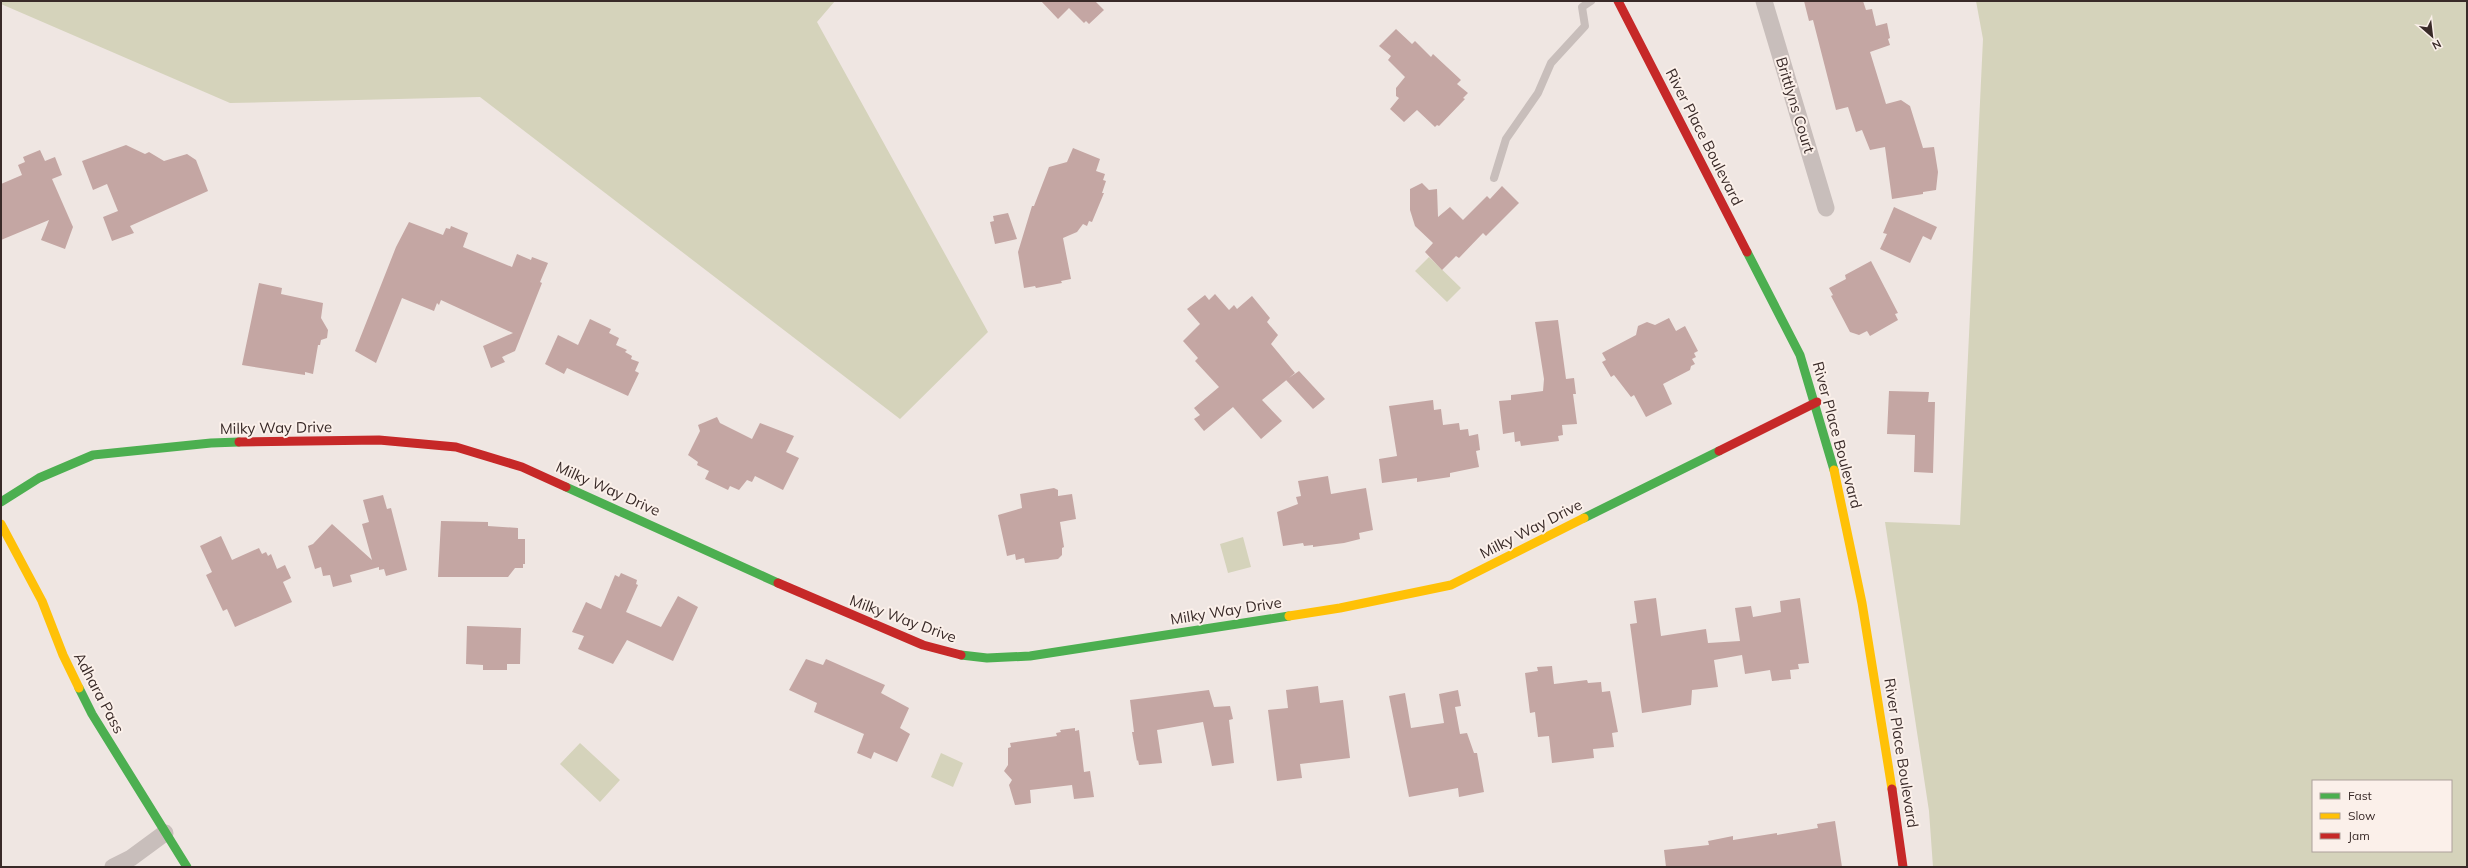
<svg xmlns="http://www.w3.org/2000/svg" width="2468" height="868" viewBox="0 0 2468 868" font-family="Mulish,sans-serif">
<rect width="100%" height="100%" fill="#efe6e2"/>
<!-- green -->
<path fill="#d5d3bb" fill-rule="evenodd" d="M1 1H835L817 22 988 332 900 419 480 97 230 103 1 4Z
M1976 1H2467V867H1933L1929 811 1885 522 1960 525 1983 39ZM2313 781H2451V851H2313Z
M1429 257 1461 288 1447 302 1415 271Z
M1243 537 1251 567 1228 573 1220 544Z
M580 743 620 780 600 802 560 764Z
M941 753 963 763 953 787 931 777Z"/>
<!-- building -->
<path fill="#c4a6a3" d="M1041 1H1095L1104 10 1089 24 1086 21 1084 23 1069 8 1058 19Z
M1804 1H1863L1866 10 1872 9 1876 26 1887 23 1890 38 1888 39 1890 45 1870 52 1886 104 1901 100 1910 106 1923 148 1934 147 1938 172 1936 190 1923 192V194L1892 199 1885 147 1870 150 1862 130 1856 132 1848 107 1836 110 1813 20 1809 21Z
M1396 29 1412 44 1415 41 1431 57 1433 54 1461 80 1457 84 1468 93 1463 98 1465 99 1439 126 1437 125 1435 127 1417 110 1404 122 1390 109 1399 98 1396 96V88L1405 77 1388 60 1391 56 1379 46Z
M126 145 145 154 149 152 164 161 187 154 196 160 208 191 130 226 134 233 112 241 103 217 118 211 107 184 93 190 82 161Z
M1073 148 1100 159 1096 171 1105 174 1103 180 1106 181 1102 193H1104L1092 222 1089 221 1087 226 1083 224 1077 232 1063 238 1071 279 1061 281 1062 283 1036 288 1035 286 1024 288 1018 252 1032 206H1034L1049 167 1067 162Z
M40 150 45 161 55 157 62 175 52 179 73 227 65 249 41 240 49 220 1 240V184L22 175 18 165 25 162 23 157Z
M1422 183 1429 190 1437 189 1438 217 1450 207 1463 220 1487 196 1490 199 1502 186 1519 203 1486 236 1483 233 1459 258 1456 256 1442 270 1425 252 1433 243 1415 226 1410 210V189Z
M1894 207 1937 227 1931 240 1923 236 1910 263 1880 249 1887 234 1883 233Z
M1008 213 1017 239 995 244 990 222 994 221 993 216Z
M409 222 443 235 446 228 450 229 451 226 468 233 463 247 512 267 517 254 531 260 532 257 548 263 540 282 542 283 515 351 502 357 505 362 491 368 483 346 513 333 441 300 439 305 437 303 434 311 402 298 376 363 355 351 396 247Z
M1871 261 1898 313 1895 314 1898 320 1870 336 1867 331 1859 335 1850 332 1831 296 1833 295 1829 288 1846 279 1845 275Z
M259 283 282 288 281 294 323 303 321 318 328 330 327 338 321 340 320 345H318L313 374 305 372V375L242 365Z
M1215 294 1229 310 1234 305 1237 309 1252 296 1270 318 1267 322 1278 335 1271 344 1295 373 1262 400 1282 421 1261 439 1233 407 1204 431 1194 419 1200 415 1194 408 1219 387 1195 361 1198 358 1183 341 1200 324 1187 309 1205 295 1209 300Z
M1669 318 1676 331 1685 326 1698 351 1694 353 1696 357 1692 359 1695 364 1691 366 1690 370 1663 384 1672 404 1646 417 1634 395 1631 397 1614 375 1611 377 1602 362 1606 360 1602 353 1636 335 1638 326 1647 322 1655 325Z
M590 319 611 329 609 333 619 338 616 345 627 350 625 352 632 356 631 359 639 362 635 371 639 373 628 396 567 368 564 374 545 364 558 335 578 345Z
M1558 320 1566 379 1574 378 1576 394H1573L1577 424 1562 425 1563 435 1558 436 1559 441 1521 446 1520 441 1515 442 1514 432 1503 434 1499 401 1511 400V395L1543 391 1544 379 1535 322Z
M1299 371 1325 399 1313 409 1286 380Z
M1889 391 1929 392 1928 402H1935L1933 473 1914 472 1915 435 1887 434Z
M1433 400 1434 410 1441 409 1443 425 1459 423 1460 430 1468 429 1469 436 1478 434 1480 450 1476 451 1479 467 1450 473V477L1417 482V478L1382 483 1379 459 1397 456 1389 406Z
M717 417 720 423 752 439 760 423 794 436 786 452 799 458 783 490 755 476 752 482 747 480 739 490 730 486 728 490 705 479 709 471 697 465 698 462 688 455 700 431 698 425Z
M1328 476 1331 494 1366 488 1373 530 1359 533 1360 539 1344 543 1313 547V545L1304 546 1303 543 1283 546 1277 512 1298 504 1296 497 1301 496 1298 481Z
M1054 488 1058 490V496L1072 494 1076 519 1060 522 1064 547 1062 548V555L1058 559 1025 563 1024 558 1016 560 1015 554 1007 556 998 515 1022 508 1020 494Z
M383 495 387 509 391 508 407 570 386 576 384 569 379 570V567L350 575 352 582 333 587 330 575 323 576 321 567 315 569 308 546 313 544 332 524 372 560 362 524 369 522 363 500Z
M441 521 488 522V526L518 528V539H525V564H523V568H515L508 577H438Z
M221 536 232 560 259 548 262 554 266 552 268 556 271 554 277 569 285 565 291 578 283 582 292 602 235 627 227 609 223 611 206 575 212 572 200 546Z
M621 573 637 580 636 584 638 585 626 612 661 627 678 596 698 607 673 661 627 640 613 664 578 649 584 636 572 632 586 602 601 609 615 575 619 577Z
M1656 598 1661 636 1706 629 1708 643 1740 641 1735 608 1751 606 1753 617 1781 612 1780 601 1800 598 1809 663 1798 664 1799 669 1790 670 1791 679 1772 681 1770 670 1745 674 1742 655 1714 660 1718 687 1692 690 1691 705 1642 713 1630 624 1637 623 1634 601Z
M467 626 521 628 520 664H507V670H483V665L466 664Z
M806 659 823 665 826 659 885 685 881 693 909 708 900 728 910 734 897 762 874 752 871 759 857 753 864 734 814 712 817 703 789 690Z
M1552 666 1554 684 1587 680 1588 683 1601 682 1602 692 1610 691 1618 732 1612 733 1614 747 1593 749 1594 758 1552 763 1549 736 1538 737 1535 712 1530 713 1525 673 1538 671 1537 667Z
M1318 686 1320 703 1343 700 1350 758 1300 764 1302 778 1277 781 1268 710 1288 708 1286 690Z
M1209 690 1214 707 1230 706 1233 719 1229 720 1234 763 1212 766 1203 722 1157 730 1162 763 1139 765 1138 760 1137 761 1132 732H1134L1130 700Z
M1458 690 1461 706 1455 707 1460 734 1467 733 1474 753H1477L1484 792 1459 797 1458 788 1409 797 1389 696 1405 693 1411 728 1444 723 1439 694Z
M1075 728V731L1079 730 1084 772 1090 771 1094 797 1074 799 1072 785 1030 790 1031 803 1015 805 1009 785 1012 780 1004 771 1008 765V748L1011 747 1010 743 1057 736 1056 733 1061 732 1060 730Z
M1835 821 1842 867H1666L1664 850 1709 845 1708 841 1733 836V840L1777 833V835L1818 828 1817 824Z"/>
<g fill="none" stroke-linecap="round" stroke-linejoin="round">
<!-- lane -->
<path stroke="#c8bebb" stroke-width="8" d="M1494 178 1506 139 1538 93 1551 63 1585 26 1582 7 1591 1"/>
<!-- street -->
<path stroke="#c8bebb" stroke-width="17" d="M1764 1 1826 208
M113 867 131 858 165 833"/>
<!-- fast -->
<path stroke="#4caf50" stroke-width="9" d="M1747 252 1800 355 1834 470
M566 487 778 583
M1 502 39 478 93 455 211 443 239 442
M1584 518 1719 451
M961 655 987 658 1030 656 1289 616
M79 688 92 714 187 867"/>
<!-- slow -->
<path stroke="#ffc107" stroke-width="9" d="M1834 470 1862 603 1892 789
M1 524 42 601 63 655 79 688
M1289 616 1340 608 1451 585 1584 518"/>
<!-- jam -->
<path stroke="#c62828" stroke-width="9" d="M1618 1 1747 252
M239 442 379 440 456 447 522 467 566 487
M1719 451 1817 402
M778 583 923 645 961 655
M1892 789 1903 867"/>
</g>
<g text-anchor="middle" stroke-width="4" stroke-linejoin="round" paint-order="stroke">
<!-- street labels -->
<g font-size="15" fill="#392a28" stroke="#fbf0ea">
<text transform="translate(1795 105) rotate(73)" y="5">Brittlyns Court</text>
<text transform="translate(1704 137) rotate(63)" y="5">River Place Boulevard</text>
<text transform="translate(276 428) rotate(-1)" y="5">Milky Way Drive</text>
<text transform="translate(1837 435) rotate(75)" y="5">River Place Boulevard</text>
<text transform="translate(608 489) rotate(24)" y="5">Milky Way Drive</text>
<text transform="translate(1531 529) rotate(-27)" y="5">Milky Way Drive</text>
<text transform="translate(1226 611) rotate(-9)" y="5">Milky Way Drive</text>
<text transform="translate(903 619) rotate(20)" y="5">Milky Way Drive</text>
<text transform="translate(99 693) rotate(62)" y="5">Adhara Pass</text>
<text transform="translate(1901 753) rotate(81)" y="5">River Place Boulevard</text>
</g>
</g>
<!-- border -->
<rect width="2468" height="868" fill="none" stroke="#392a28" stroke-width="4"/>
<!-- legend -->
<rect x="2312" y="780" width="140" height="72" fill="#fbf0ea" stroke="#ada19c"/>
<rect x="2320" y="793" width="20" height="6" fill="#4caf50" stroke="#ada19c"/>
<text x="2348" y="800" font-size="12" fill="#392a28">Fast</text>
<rect x="2320" y="813" width="20" height="6" fill="#ffc107" stroke="#ada19c"/>
<text x="2348" y="820" font-size="12" fill="#392a28">Slow</text>
<rect x="2320" y="833" width="20" height="6" fill="#c62828" stroke="#ada19c"/>
<text x="2348" y="840" font-size="12" fill="#392a28">Jam</text>
<!-- north arrow -->
<g transform="translate(2432 36) rotate(152)" stroke="#fbf0ea" stroke-width="3" paint-order="stroke">
<path d="M0-3L7 15L0 10L-7 15Z" fill="#392a28"/>
<text y="-6" font-size="11" font-weight="bold" text-anchor="middle" fill="#392a28">N</text>
</g>
</svg>
